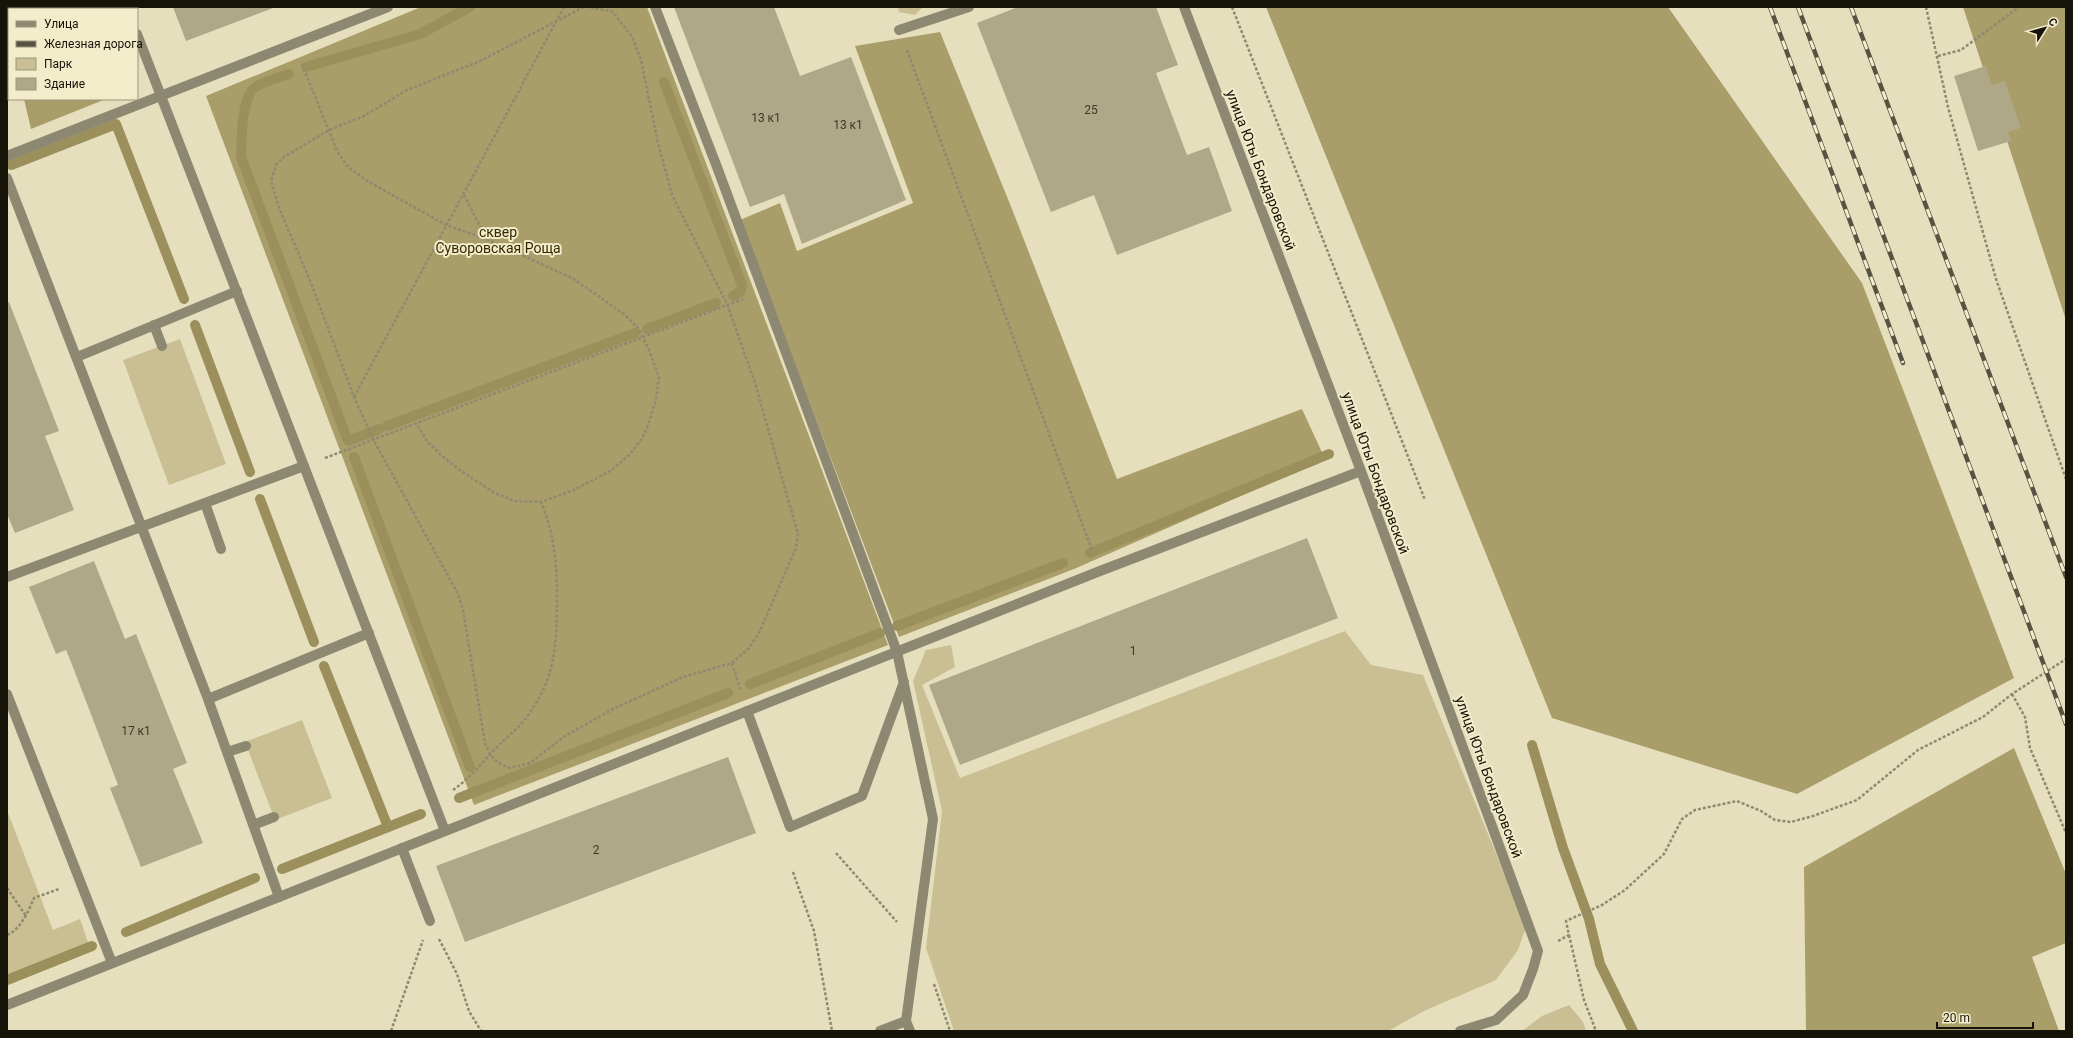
<svg xmlns="http://www.w3.org/2000/svg" width="2073" height="1038" viewBox="0 0 2073 1038" font-family="Roboto,sans-serif">
<rect width="100%" height="100%" fill="#e6dfbe"/>
<!-- green -->
<path fill="#c9bf92" d="M898 7H923L915 15 899 12Z
M180 339 226 464 169 485 123 360Z
M1345 631 1371 665 1423 675 1526 927 1518 950 1496 980 1426 1010 1388 1031H954L926 948 942 811 913 681 926 650 951 645 955 667 922 685 960 778Z
M302 720 332 798 275 820 245 742Z
M7 810 53 930 80 919 89 945 7 975Z
M1569 1005 1583 1022 1586 1031H1522L1542 1016Z"/>
<!-- forest -->
<path fill="#a99d69" d="M421 7H647L888 645 474 805 206 96Z
M1266 7H1668L1862 283 2014 678 1797 794 1552 718Z
M1963 7H2066V320Z
M940 32 1012 209 1117 479 1302 409 1325 459 1074 569 899 637 740 220 780 203 797 251 913 203 855 46Z
M24 99H106L31 129Z
M2014 748 2066 874V943L2032 957 2059 1031H1806L1804 867Z"/>
<g fill="none" stroke-linecap="round" stroke-linejoin="round">
<!-- stream -->
<path stroke="#9b8f5b" stroke-width="10" d="M306 67 420 34 470 7
M289 74C280 77 258 83 252 90 241 106 242 138 241 157L348 441 379 429
M664 82 742 285 741 291 733 296
M11 165 116 124 184 299
M195 325 250 472
M647 329 716 303
M387 426 635 333
M354 457 470 767
M260 499 314 642
M1090 553 1329 454
M897 626 1063 563
M324 666 388 827
M750 684 880 633
M1532 745 1563 848 1589 919 1600 964 1633 1031
M459 798 728 693
M282 869 421 814
M126 932 255 878
M7 980 92 946"/>
</g>
<!-- building -->
<path fill="#aea888" d="M173 7H276L186 41Z
M674 7H774L800 76 851 57 906 200 802 244 784 194 750 207Z
M1018 7H1156L1178 65 1156 73 1187 155 1209 147 1232 211 1117 255 1094 195 1051 212 977 23Z
M1986 66 1992 85 2005 81 2021 128 2008 132 2011 141 1978 151 1954 76Z
M9 302 59 431 45 436 74 510 15 533 7 514V303Z
M1307 538 1338 618 960 765 929 685Z
M94 561 125 639 136 634 187 763 173 769 203 843 141 867 110 788 118 785 71 662 66 650 56 654 29 587Z
M728 757 756 833 465 942 436 866Z"/>
<g fill="none" stroke-linecap="round" stroke-linejoin="round">
<!-- path -->
<path stroke="#8e8971" stroke-width="2.5" stroke-dasharray="3 2" stroke-linecap="butt" d="M584 7 480 61 407 90 364 116 329 130 284 157 276 165 271 181 279 208 311 283 354 397 373 439 458 594 463 610 485 743 490 754 498 763 510 768 530 763 565 736 613 709 683 677 732 663 749 648 759 633 796 548 798 534 755 383 727 304 672 195 658 143 641 60 632 37 613 12 588 7
M1232 7 1425 500
M1926 7 1948 107 1996 279 2066 479
M907 50 1092 550
M1938 56 1961 50 2019 7
M302 64 337 151 348 167 369 182 446 225 486 239 572 278 597 295 625 315 638 328 649 350 659 377 656 400 648 425 642 439 629 455 612 470 574 490 541 502 514 501 495 493 461 471 442 456 427 441 416 423
M464 195 486 238
M354 397 564 7
M325 458 743 299
M732 663 740 689
M2012 694 2025 717 2030 748 2066 833
M453 790C470 778 482 763 496 748 507 737 520 727 528 715 556 678 557 641 557 597 557 564 554 532 541 502
M836 853 897 922
M793 872 814 931 832 1031
M7 888 26 916
M7 935C21 929 28 912 34 898L59 889
M1569 935 1584 1000 1596 1031
M439 939 457 974 469 1011 481 1031
M1558 941 1569 935 1566 921 1602 905 1625 890 1664 854 1682 819 1695 810 1737 801 1761 811 1775 820 1791 822 1813 816 1857 800 1918 750 1983 717 2012 694 2066 659
M934 984 950 1031
M391 1031 423 940"/>
<!-- lane -->
<path stroke="#8d8872" stroke-width="10" d="M655 7 717 167 897 652 933 819 906 1021 910 1031
M899 30 969 7
M7 156 388 7
M7 178 208 699 279 897
M154 325 162 346
M77 357 237 291
M205 503 221 549
M7 577 304 466
M7 694 112 963
M208 699 369 633
M747 711 790 827 862 796 904 682
M227 752 246 746
M253 825 274 817
M402 848 430 921
M880 1031 906 1021"/>
<!-- street -->
<path stroke="#8d8872" stroke-width="10" d="M127 7V9
M1184 7 1361 471 1538 951 1533 969 1523 995 1496 1020 1460 1031
M137 34 445 831
M7 1005 1100 571 1361 471"/>
<defs>
<path id="rail" d="M1770 7 1903 363
M1798 7 2066 724
M1851 7 2066 577"/>
</defs>
<!-- rail casing -->
<use href="#rail" stroke="#575241" stroke-width="4.5"/>
<!-- rail -->
<use href="#rail" stroke="#f3eccb" stroke-width="3" stroke-dasharray="9" stroke-linecap="butt"/>
</g>
<g text-anchor="middle" stroke-width="4" stroke-linejoin="round" paint-order="stroke">
<!-- number labels -->
<g font-size="12" fill="#3c3828">
<text x="1091" y="114">25</text>
<text x="766" y="122">13 к1</text>
<text x="848" y="129">13 к1</text>
<text x="1133" y="655">1</text>
<text x="136" y="735">17 к1</text>
<text x="596" y="854">2</text>
</g>
<!-- street labels -->
<g font-size="14" fill="#161308" stroke="#f3eccb">
<text transform="translate(1261 170) rotate(69)" y="5">улица Юты Бондаровской</text>
<text transform="translate(1376 473) rotate(70)" y="5">улица Юты Бондаровской</text>
<text transform="translate(1489 777) rotate(70)" y="5">улица Юты Бондаровской</text>
</g>
<!-- park labels -->
<g font-size="14" fill="#322900" stroke="#f3eccb">
<text x="498" y="237">сквер<tspan x="498" dy="16">Суворовская Роща</tspan></text>
</g>
</g>
<!-- border -->
<rect width="2073" height="1038" fill="none" stroke="#161308" stroke-width="16"/>
<!-- legend -->
<rect x="8" y="8" width="130" height="92" fill="#f3eccb" stroke="#9b957d"/>
<rect x="16" y="21" width="20" height="6" fill="#8d8872" stroke="#9b957d"/>
<text x="44" y="28" font-size="12" fill="#161308">Улица</text>
<rect x="16" y="41" width="20" height="6" fill="#575241" stroke="#9b957d"/>
<text x="44" y="48" font-size="12" fill="#161308">Железная дорога</text>
<rect x="16" y="58" width="20" height="12" fill="#c9bf92" stroke="#9b957d"/>
<text x="44" y="68" font-size="12" fill="#161308">Парк</text>
<rect x="16" y="78" width="20" height="12" fill="#aea888" stroke="#9b957d"/>
<text x="44" y="88" font-size="12" fill="#161308">Здание</text>
<!-- north arrow -->
<g transform="translate(2045 28) rotate(53)" stroke="#f3eccb" stroke-width="3" paint-order="stroke">
<path d="M0-3L7 15L0 10L-7 15Z" fill="#161308"/>
<text y="-6" font-size="11" font-weight="bold" text-anchor="middle" fill="#161308">С</text>
</g>
<!-- scale -->
<path d="M1937 1022v6h96v-6" fill="none" stroke="#161308" stroke-width="2"/>
<text x="1943" y="1022" font-size="12" fill="#161308" stroke="#f3eccb" stroke-width="3" paint-order="stroke">20 m</text>
</svg>
